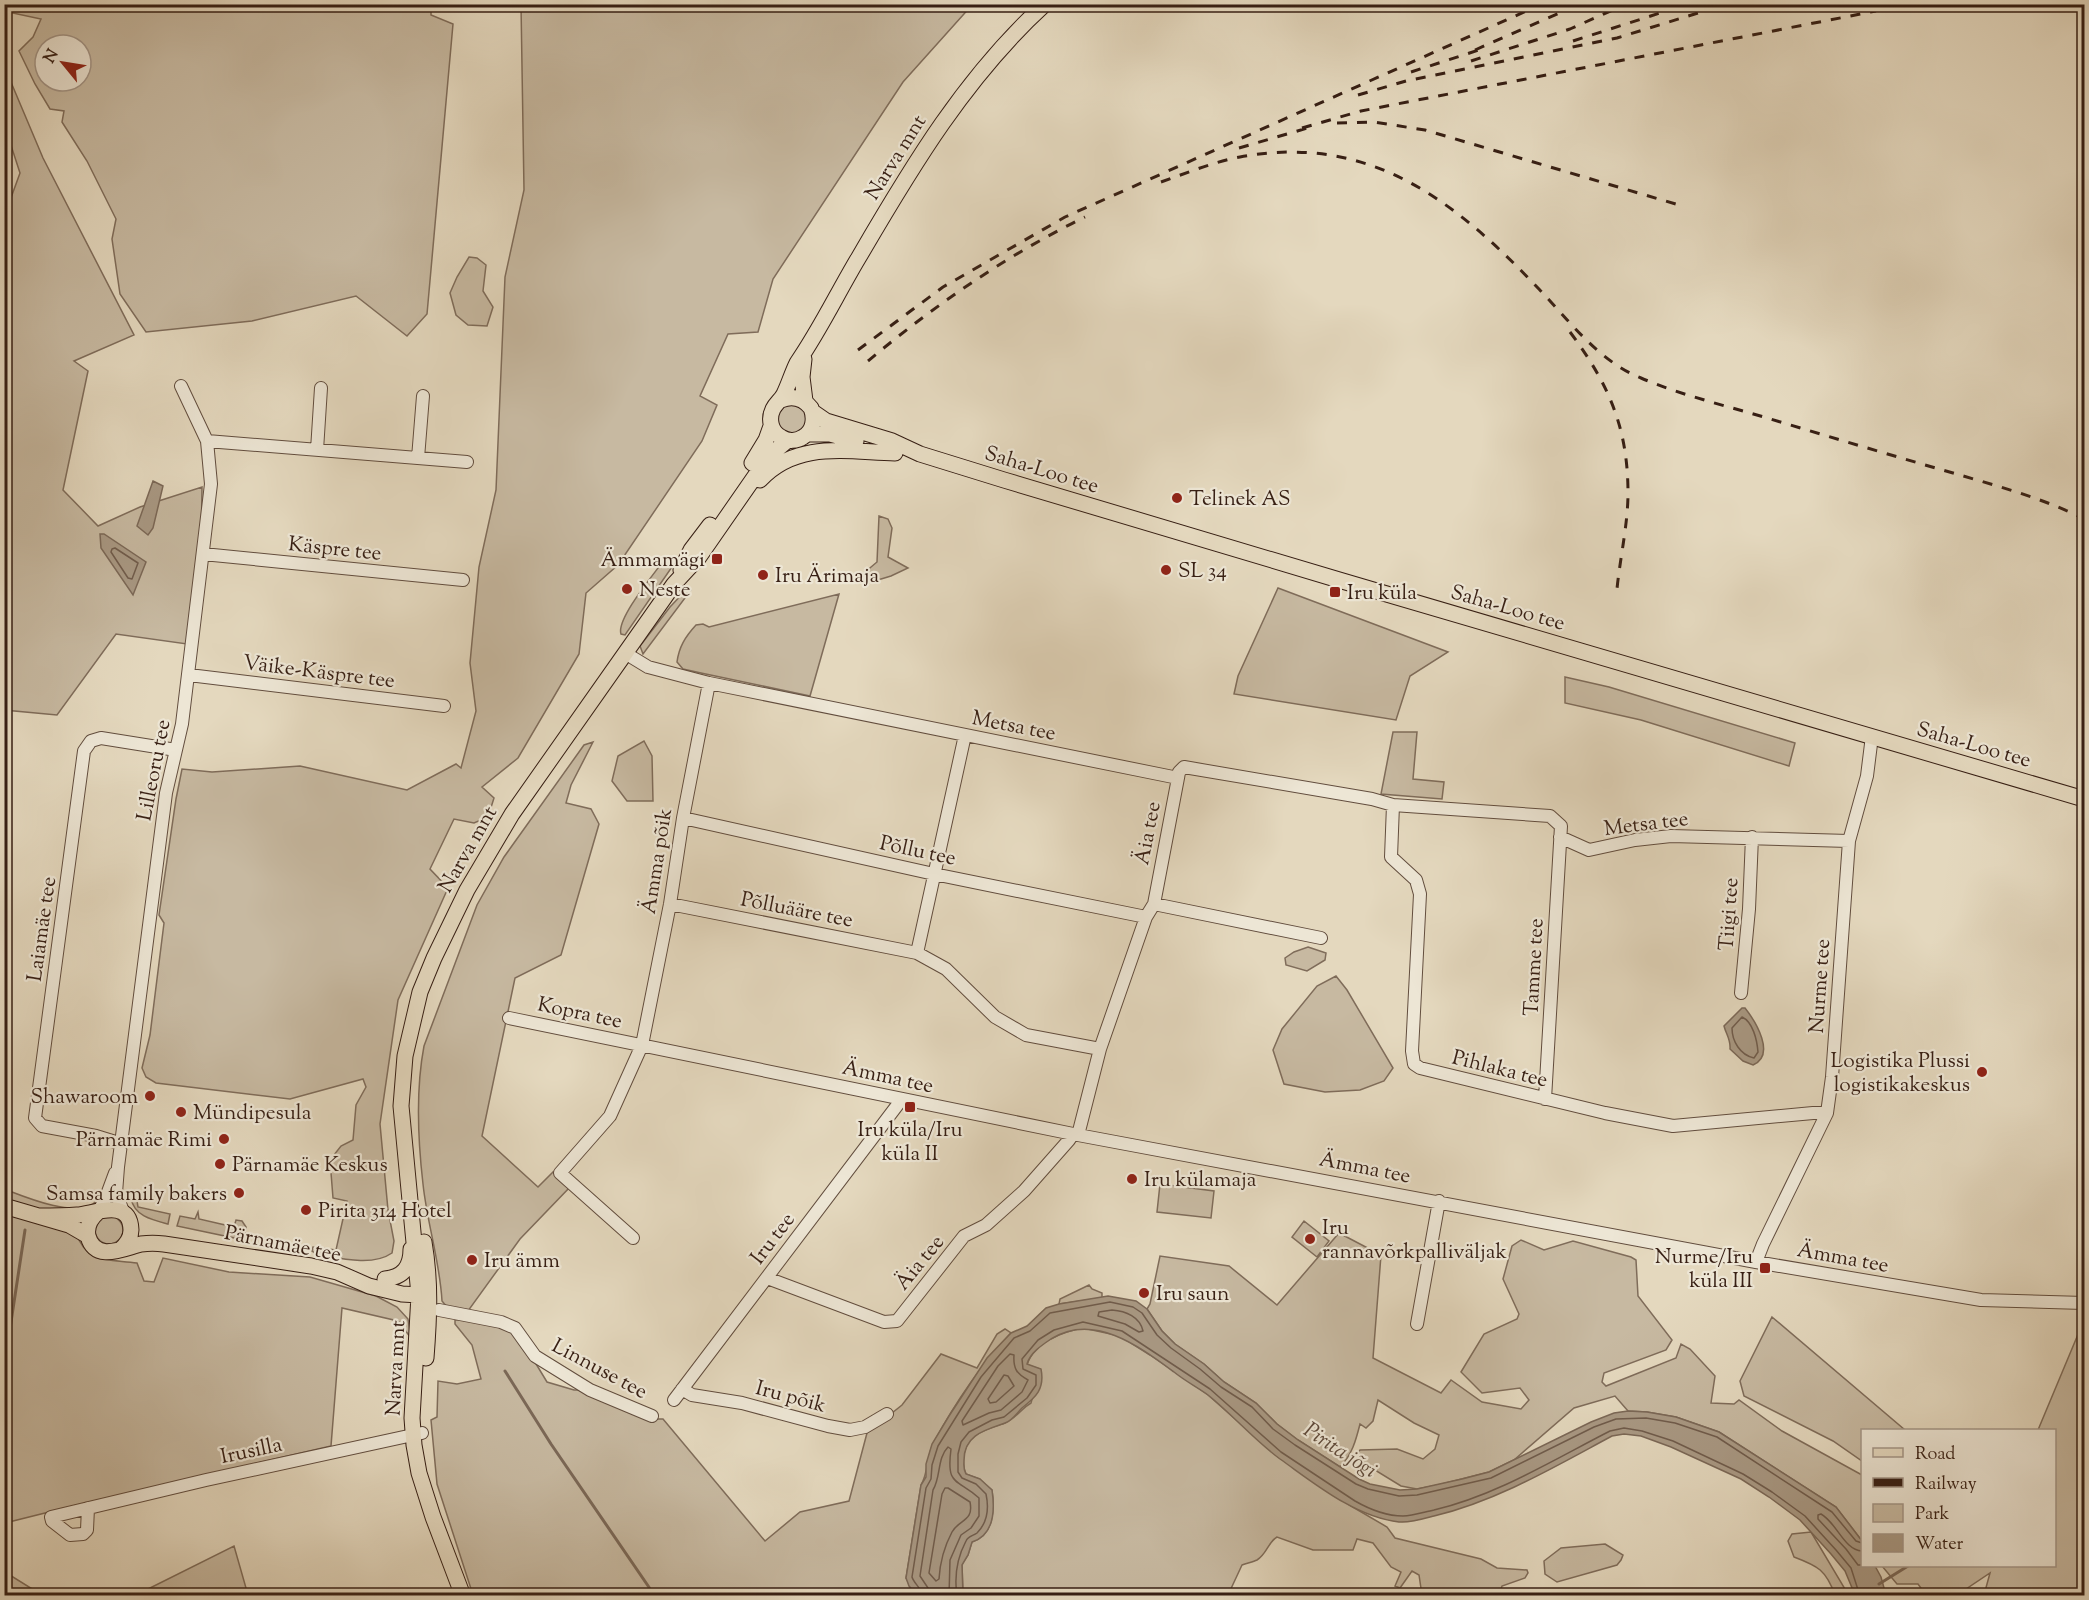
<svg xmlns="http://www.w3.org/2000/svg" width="2089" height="1600" viewBox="0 0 2089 1600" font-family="'Sorts Mill Goudy',serif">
<rect width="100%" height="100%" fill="#e4d8be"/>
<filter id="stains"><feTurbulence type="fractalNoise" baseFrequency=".00333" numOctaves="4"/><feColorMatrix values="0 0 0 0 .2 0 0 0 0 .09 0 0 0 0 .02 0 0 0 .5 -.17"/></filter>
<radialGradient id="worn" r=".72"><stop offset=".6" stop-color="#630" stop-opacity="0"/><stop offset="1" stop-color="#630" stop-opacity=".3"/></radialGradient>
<!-- green -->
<path fill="#c7b9a1" stroke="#7f6c5a" stroke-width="1.5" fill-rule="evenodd" d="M12 5H431V15L453 24 427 314 407 336 356 296 252 321 146 332 120 294 112 239 116 219 87 161 62 122 64 111 50 109 35 84 19 51 33 37 41 19 8 12ZM45 45H81V81H45Z
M521 5H972L903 82 773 279 758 332 728 334 700 396 717 405 702 441 618 565 586 593 579 654 518 758 482 787 494 798 488 817 474 823 454 819 430 869 448 888 398 1000 380 1124 388 1210 394 1241 392 1253C372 1267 339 1258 316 1254L312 1251 313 1247 336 1250 347 1201 333 1198 330 1160 341 1146 353 1140 356 1105 366 1087 363 1079 290 1099 156 1083 146 1077 142 1068 150 1035 164 923 159 915 176 799 182 769 212 772 300 766 407 790 456 764 461 768 476 711 470 663 479 567 496 490 505 277 524 190Z
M5 68 43 158 134 335 74 361 88 371 63 490 98 526 140 507 202 487 201 556 187 644 116 634 57 715 4 710V217L20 173 5 127Z
M469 257 477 258 486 265 483 291 493 307 487 326 468 325 456 315 450 293 457 277Z
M777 419a15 15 0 1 1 30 0a15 15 0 1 1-30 0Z
M879 516 888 519 892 528 888 557 908 568 891 576 868 583 858 578 877 562Z
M668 559 674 561V564L625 635 621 634C616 619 654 574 664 560Z
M688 588 691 590 643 654 640 646 670 607Z
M1278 588 1448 652 1410 676 1396 720 1234 694 1238 676Z
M839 594 810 696 701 673 683 669 677 662C679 647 685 637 696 625L703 624 709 627Z
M1565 677 1609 687 1795 743 1789 766 1641 720 1565 703Z
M1393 732H1417L1413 779 1444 782 1442 799 1381 794Z
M644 741 652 756 653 801H627L612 781 618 756Z
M593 742 571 785 566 803 591 809 599 824 561 955 515 978 482 1136 538 1187 553 1172 570 1187 520 1239 468 1311 447 1307 442 1301C440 1262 427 1223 423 1184 418 1141 416 1088 424 1046L477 905 504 857 584 745Z
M1308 947 1326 953 1325 960 1307 971 1286 965 1285 958 1294 952Z
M1336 976 1347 990 1393 1068 1384 1081 1360 1090 1325 1092 1284 1084 1273 1050 1282 1029 1317 986Z
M1160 1184 1214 1191 1211 1218 1157 1212Z
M4 1189C25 1197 72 1217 93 1204 96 1202 99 1196 102 1193L95 1207 61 1212 28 1207 5 1198Z
M131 1198 137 1201 138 1207 170 1214 168 1224C152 1220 134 1216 131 1198Z
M198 1212 199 1219 234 1227 236 1220 242 1221 246 1227 244 1240 177 1226 180 1216 195 1219Z
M5 1214 76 1233C87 1264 108 1259 137 1263L144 1281 154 1282 163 1258 229 1272 310 1277 376 1296 397 1307 408 1319 411 1338 398 1321 342 1308 331 1446 77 1505 5 1523Z
M95 1230a14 14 0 1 1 28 0a14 14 0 1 1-28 0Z
M1304 1221 1329 1241 1317 1257 1292 1237Z
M1339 1233 1381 1255 1373 1358 1441 1393 1451 1380 1482 1402 1521 1409 1529 1400 1520 1388 1482 1393 1461 1372 1484 1334 1517 1319 1519 1314 1503 1279 1512 1246 1521 1240 1544 1250 1573 1241 1631 1257 1636 1260 1638 1296 1672 1340 1666 1350 1604 1373 1602 1382 1606 1386 1676 1358 1681 1344 1690 1349 1715 1376 1711 1403 1734 1404 1739 1400 1782 1431 1862 1475V1541L1836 1507 1719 1432 1676 1417 1647 1412 1628 1411 1615 1396 1574 1408 1514 1460 1489 1472 1438 1485 1417 1489 1401 1486 1365 1464 1358 1453 1360 1450 1397 1449 1423 1459 1435 1449 1439 1435 1414 1423 1378 1400 1373 1421 1366 1428 1360 1424C1356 1440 1352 1455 1340 1467L1298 1440 1277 1424 1256 1403 1224 1382 1204 1364 1175 1344 1162 1331 1147 1309 1150 1304 1160 1256 1229 1266 1277 1305Z
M1089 1285 1092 1289 1102 1293V1298L1059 1304 1060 1299Z
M1772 1317 1905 1430H1862V1461L1833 1441 1744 1396 1740 1381Z
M462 1319 501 1324 521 1339 547 1382 574 1390H578L647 1419H663L765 1541 800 1512 849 1501 867 1433 902 1405 941 1354 977 1368 997 1334 1005 1329 1011 1333C981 1365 955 1403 934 1442 926 1456 929 1472 921 1485L906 1578 917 1595H473L437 1484 431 1420 437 1417 438 1381 457 1384 481 1379 472 1345 455 1324V1320Z
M2084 1320V1595H1984L1990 1573 1957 1595H1926L1918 1584H1897L1882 1566H2054V1430H2038Z
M1083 1328 1120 1336 1150 1355 1207 1394 1278 1457 1351 1506 1387 1527 1395 1538 1481 1559 1497 1568 1527 1570 1528 1573 1525 1578 1502 1586 1501 1589 1505 1595H1422L1419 1575 1412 1571 1400 1588 1395 1586 1401 1572 1391 1567 1373 1543 1357 1539 1353 1550H1313L1277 1537C1268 1542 1267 1554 1257 1560 1253 1562 1247 1563 1242 1565L1228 1595H963L962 1564 968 1555 972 1542C994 1535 995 1509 992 1490L979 1479 966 1474C963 1468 963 1462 964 1455 967 1432 988 1430 1005 1423 1015 1419 1022 1408 1031 1403L1040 1369 1027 1365C1034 1342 1062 1332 1083 1328Z
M1811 1532 1845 1589 1848 1595H1835C1826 1570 1818 1566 1794 1557L1788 1541 1792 1534Z
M1605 1544 1623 1555 1621 1560 1617 1565 1557 1582 1545 1574 1544 1561 1561 1548Z
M234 1546 248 1595H136Z
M4 1572H5L42 1595H5Z"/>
<!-- water -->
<path fill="#a99984" stroke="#7b6857" stroke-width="1.5" d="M153 481 163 486 153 528 148 535 137 526Z
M100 534H104L146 562 133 595 101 548Z
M1742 1008H1745C1756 1022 1776 1055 1753 1065L1743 1061 1730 1049C1731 1040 1726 1034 1724 1026Z
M1108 1296 1136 1301 1147 1309 1162 1331 1175 1344 1204 1364 1224 1382 1256 1403 1277 1424 1298 1440 1359 1479 1370 1484 1400 1490 1417 1489 1462 1479 1489 1472 1591 1422 1614 1413 1628 1411 1647 1412 1676 1417 1719 1432 1836 1507 1862 1541V1566H1875L1881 1577 1886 1595H1855L1845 1571 1831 1554 1800 1520 1769 1497 1741 1479 1671 1447 1641 1436 1624 1434 1612 1436C1556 1466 1497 1501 1434 1516 1423 1519 1410 1523 1399 1522 1355 1517 1314 1483 1280 1459 1254 1440 1233 1415 1208 1395 1197 1387 1185 1381 1174 1372 1140 1347 1094 1312 1051 1339 1042 1345 1030 1353 1027 1364L1041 1369C1045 1389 1036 1397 1022 1408 1017 1413 1012 1421 1005 1423 985 1430 964 1435 964 1460 964 1466 963 1469 966 1474L980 1479 992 1490C995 1510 994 1535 972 1542L968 1555 962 1565 963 1595H917L909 1586 906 1578 921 1485 926 1477V1464L932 1444 949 1416 987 1358 1011 1333 1027 1326 1046 1308 1059 1304Z"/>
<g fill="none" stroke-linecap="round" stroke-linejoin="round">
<!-- shore -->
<path stroke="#705c4c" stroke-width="1.5" d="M115 548 138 563 132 579 128 578 111 552 112 549Z
M1742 1017C1753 1022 1757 1040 1758 1052L1754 1058C1740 1055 1732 1041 1732 1028Z
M1112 1310C1126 1311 1140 1317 1143 1331L1139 1332 1125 1324 1098 1316 1099 1312Z
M1010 1354 1014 1355C1013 1369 1017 1374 1028 1380L1022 1392 1001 1410 989 1413 963 1425 962 1421 998 1366Z
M1004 1375 1008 1376 1014 1386 996 1402 990 1403 988 1399Z
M948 1488 970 1502C974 1522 959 1519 952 1532 944 1547 940 1562 939 1579L936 1581 929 1573 942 1494 945 1488Z
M1862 1551C1844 1550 1837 1523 1821 1514L1818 1515V1519L1846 1549 1858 1565H1862
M922 1596C922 1588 914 1584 912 1577L926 1488 931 1479 932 1465 938 1446 981 1377 1014 1338 1030 1331 1050 1313 1110 1302 1133 1307 1142 1313 1157 1335 1171 1348 1200 1369 1221 1387 1252 1407 1273 1429 1295 1445 1356 1484 1368 1489 1399 1496 1417 1495 1491 1478 1594 1427 1616 1419 1646 1418 1675 1423 1717 1437 1832 1512 1856 1541 1862 1543
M929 1596 928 1588 920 1576 933 1490C941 1477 937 1458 948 1447L951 1449C946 1487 957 1478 979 1498V1516L971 1528 961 1535 950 1560 949 1596
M957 1596C954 1576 957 1558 966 1541 968 1536 973 1536 977 1533 988 1522 989 1508 986 1494L976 1484 962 1478 958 1472V1454L961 1442 969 1432 992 1420 1004 1417 1027 1398 1036 1385V1375L1023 1369 1022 1359 1038 1340 1054 1330 1083 1322 1122 1331 1210 1389 1281 1452 1355 1501C1369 1509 1385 1516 1403 1516 1413 1516 1424 1512 1434 1510 1497 1495 1553 1460 1610 1431L1624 1428 1642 1431 1673 1441 1743 1474 1772 1492 1805 1516 1836 1550 1851 1568 1860 1596"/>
<!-- stream -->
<path stroke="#7b6857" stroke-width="3" d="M4 1368 25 1230
M505 1371 551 1444 655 1596
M1879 1584 1908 1566"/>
<defs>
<path id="minor" d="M207 441 467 462
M317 450 321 388
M418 458 423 396
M203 554 463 580
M625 653 648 667 709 683 1178 778 1179 772 1184 767 1372 799 1393 805 1391 857 1416 880 1420 894 1412 1051 1414 1064 1420 1068 1605 1113 1673 1126 1813 1113H1827
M189 675 444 706
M1393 805 1550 816 1561 826 1545 1099
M683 818 934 874 1146 917
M1560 837 1589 850 1635 840 1671 836 1849 841
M670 904 917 953 946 969 995 1017 1026 1035 1100 1049
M1154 904 1321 938
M917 953 965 735
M1741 993 1749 909 1752 837
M509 1018 1078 1135 1756 1262 1981 1300 2084 1303
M1078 1135 1100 1049 1146 917 1154 904 1178 778
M122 1144 96 1136 42 1126 35 1118 84 751 91 741 101 738 176 750
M98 1212 105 1200 115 1173
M124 1214 116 1193 118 1167 166 793 182 724 211 484 207 441 181 386
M633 1238 560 1173 610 1116 642 1045 670 904 683 818 709 683
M1756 1262 1763 1244 1827 1113 1832 1077 1849 841 1867 776 1872 736
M767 1278 884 1322 897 1321 964 1236 986 1225 1024 1191 1069 1140 1073 1134
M439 1310 501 1322 515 1328 535 1356 590 1390 652 1416
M1417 1324 1439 1201
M682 1389 692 1395 742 1403 828 1426 850 1430 865 1427 887 1414
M674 1400 902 1099
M88 1508 87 1530 83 1534 70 1535 52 1521 51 1517 206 1480 422 1433"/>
<path id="major" d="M804 359 802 377 805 401
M781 400C793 395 803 398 811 408 815 418 814 431 803 437 797 441 788 442 781 437 771 432 768 419 773 409 776 403 781 400 784 394 789 384 792 373 797 363 820 330 838 292 859 257 912 166 966 76 1045 4
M813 412 826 421 892 441 920 454 1004 480 1339 580 2084 799
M807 434H830L856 441
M752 463 766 440 771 426
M760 480C797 440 848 452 895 453
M681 570 691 550 710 525
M4 1206 69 1225 88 1236
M98 1212C91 1218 86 1226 88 1236 95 1263 124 1248 141 1244 149 1243 156 1243 164 1244L311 1266 337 1272 369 1286 402 1294 419 1295
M38 1216C51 1216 64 1216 77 1215 94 1214 130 1197 131 1230 131 1238 127 1244 120 1250
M424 1242C431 1282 429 1319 426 1358
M385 1279C403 1277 411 1267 411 1249
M463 1596 433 1517 419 1473 414 1445 412 1418 419 1295 401 1106 405 1056 420 992 434 958 467 890 512 814 674 584 699 557 769 456 788 440"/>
</defs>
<!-- minor casing -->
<use href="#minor" stroke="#624d3e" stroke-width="14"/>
<!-- major casing -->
<use href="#major" stroke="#371f14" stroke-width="17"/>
<!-- minor -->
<use href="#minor" stroke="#ede6d5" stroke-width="12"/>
<!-- major -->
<use href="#major" stroke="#e4d8be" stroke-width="15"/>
<!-- rail -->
<path stroke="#371f14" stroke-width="3" stroke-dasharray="10 10" stroke-linecap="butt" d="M1573 41 1688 4
M1475 50 1580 4
M1471 61 1570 29 1626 4
M1411 72 1482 49
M1358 95 1406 81 1617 38 1727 4
M1337 123 1374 122 1425 130 1679 205
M1302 128 1361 111 1876 11
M1239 148 1311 127
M1161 182C1187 173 1213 162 1240 157 1369 133 1454 200 1537 287 1569 320 1598 361 1641 378 1681 395 1723 405 1764 417 1827 436 1890 455 1953 473 1997 486 2043 498 2084 519
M1570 332C1608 383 1628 427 1628 493 1628 524 1620 558 1617 589
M858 350 943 287 1065 217 1542 4
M868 361C935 305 1007 255 1085 217"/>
</g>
<!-- markers -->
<g fill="#8f2418" stroke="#ede6d5" stroke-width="2">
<circle cx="1177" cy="498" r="6"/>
<rect x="711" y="553" width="12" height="12" rx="3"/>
<circle cx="1166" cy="570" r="6"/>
<circle cx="763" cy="575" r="6"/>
<circle cx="627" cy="589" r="6"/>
<rect x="1329" y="586" width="12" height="12" rx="3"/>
<circle cx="1982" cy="1072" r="6"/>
<circle cx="150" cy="1096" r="6"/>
<rect x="904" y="1101" width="12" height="12" rx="3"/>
<circle cx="181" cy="1112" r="6"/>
<circle cx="224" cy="1139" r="6"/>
<circle cx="220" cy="1164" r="6"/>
<circle cx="1132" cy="1179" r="6"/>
<circle cx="239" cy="1193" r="6"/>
<circle cx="306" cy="1210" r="6"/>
<circle cx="1310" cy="1239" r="6"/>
<circle cx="472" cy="1260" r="6"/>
<rect x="1759" y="1262" width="12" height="12" rx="3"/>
<circle cx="1144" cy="1293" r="6"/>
</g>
<g text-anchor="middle" stroke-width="4.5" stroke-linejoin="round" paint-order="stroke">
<!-- street labels -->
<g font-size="21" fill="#371f14" stroke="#ede6d5">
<text transform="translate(895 157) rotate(-58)" y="7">Narva mnt</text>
<text transform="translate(1042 469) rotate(17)" y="7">Saha-Loo tee</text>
<text transform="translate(335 548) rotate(6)" y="7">Käspre tee</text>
<text transform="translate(1508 607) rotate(16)" y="7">Saha-Loo tee</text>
<text transform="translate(319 671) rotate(7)" y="7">Väike-Käspre tee</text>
<text transform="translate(1014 725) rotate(11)" y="7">Metsa tee</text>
<text transform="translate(1974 744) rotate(16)" y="7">Saha-Loo tee</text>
<text transform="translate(153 770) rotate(-79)" y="7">Lilleoru tee</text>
<text transform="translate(1646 823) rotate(-7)" y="7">Metsa tee</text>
<text transform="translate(1147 833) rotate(-79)" y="7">Äia tee</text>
<text transform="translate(467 849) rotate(-60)" y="7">Narva mnt</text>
<text transform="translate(918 850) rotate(12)" y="7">Põllu tee</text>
<text transform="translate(656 861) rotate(-81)" y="7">Ämma põik</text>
<text transform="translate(797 909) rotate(11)" y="7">Põlluääre tee</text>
<text transform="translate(1728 914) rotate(-86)" y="7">Tiigi tee</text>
<text transform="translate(41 929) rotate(-82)" y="7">Laiamäe tee</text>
<text transform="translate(1533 967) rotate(-87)" y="7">Tamme tee</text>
<text transform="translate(1819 986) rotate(-86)" y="7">Nurme tee</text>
<text transform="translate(580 1012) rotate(12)" y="7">Kopra tee</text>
<text transform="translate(1500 1068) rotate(14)" y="7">Pihlaka tee</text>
<text transform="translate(888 1076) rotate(12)" y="7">Ämma tee</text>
<text transform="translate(1365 1167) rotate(11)" y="7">Ämma tee</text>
<text transform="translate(772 1238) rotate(-53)" y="7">Iru tee</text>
<text transform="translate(283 1243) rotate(11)" y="7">Pärnamäe tee</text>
<text transform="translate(1843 1257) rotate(10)" y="7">Ämma tee</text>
<text transform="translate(919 1262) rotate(-51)" y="7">Äia tee</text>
<text transform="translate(395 1368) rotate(-87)" y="7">Narva mnt</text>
<text transform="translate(600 1368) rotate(28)" y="7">Linnuse tee</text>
<text transform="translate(791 1396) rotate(15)" y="7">Iru põik</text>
<text transform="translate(251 1450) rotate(-12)" y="7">Irusilla</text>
</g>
<!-- poi labels -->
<g font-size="21" fill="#371f14" stroke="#ede6d5" text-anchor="start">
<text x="1189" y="505">Telinek AS</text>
<text x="705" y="566" text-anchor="end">Ämmamägi</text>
<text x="1178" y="577">SL 34</text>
<text x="775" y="582">Iru Ärimaja</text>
<text x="639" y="596">Neste</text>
<text x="1347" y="599">Iru küla</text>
<text x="1970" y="1067" text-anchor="end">Logistika Plussi<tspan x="1970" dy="24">logistikakeskus</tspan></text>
<text x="138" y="1103" text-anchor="end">Shawaroom</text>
<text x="193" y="1119">Mündipesula</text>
<text x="910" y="1136" text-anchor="middle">Iru küla/Iru<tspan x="910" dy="24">küla II</tspan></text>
<text x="212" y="1146" text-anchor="end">Pärnamäe Rimi</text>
<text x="232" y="1171">Pärnamäe Keskus</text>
<text x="1144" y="1186">Iru külamaja</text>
<text x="227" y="1200" text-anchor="end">Samsa family bakers</text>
<text x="318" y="1217">Pirita 314 Hotel</text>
<text x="1322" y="1234">Iru<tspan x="1322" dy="24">rannavõrkpalliväljak</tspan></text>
<text x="1753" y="1263" text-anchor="end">Nurme/Iru<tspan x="1753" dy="24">küla III</tspan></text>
<text x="484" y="1267">Iru ämm</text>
<text x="1156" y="1300">Iru saun</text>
</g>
<!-- water labels -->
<g font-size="22" font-style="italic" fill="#5f4a3b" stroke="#ede6d5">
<text transform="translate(1341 1449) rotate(33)" y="8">Pirita jõgi</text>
</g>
</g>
<!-- margin -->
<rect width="2089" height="1600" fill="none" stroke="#e4d8be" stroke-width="24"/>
<rect x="6" y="6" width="2077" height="1588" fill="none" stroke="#371f14" stroke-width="3"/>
<rect x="12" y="12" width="2065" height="1576" fill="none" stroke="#371f14" stroke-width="1.5"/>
<!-- legend -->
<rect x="1861" y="1429" width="195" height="138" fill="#ede6d5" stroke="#a49688" stroke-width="1.5"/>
<rect x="1873" y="1448" width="30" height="9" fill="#e4d8be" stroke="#a49688" stroke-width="1.5"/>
<text x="1915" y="1459" font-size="18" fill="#371f14">Road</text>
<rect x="1873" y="1478" width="30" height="9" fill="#371f14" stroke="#a49688" stroke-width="1.5"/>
<text x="1915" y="1489" font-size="18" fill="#371f14">Railway</text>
<rect x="1873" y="1504" width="30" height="18" fill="#c7b9a1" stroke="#a49688" stroke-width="1.5"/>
<text x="1915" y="1519" font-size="18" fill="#371f14">Park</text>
<rect x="1873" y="1534" width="30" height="18" fill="#a99984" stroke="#a49688" stroke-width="1.5"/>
<text x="1915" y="1549" font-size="18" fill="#371f14">Water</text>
<!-- north arrow -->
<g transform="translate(63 63) rotate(300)"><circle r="28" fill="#ede6d5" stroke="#a49688" stroke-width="1.5"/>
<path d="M0-4.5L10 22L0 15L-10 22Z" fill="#8f2418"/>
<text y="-9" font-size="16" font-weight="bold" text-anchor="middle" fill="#371f14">N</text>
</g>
<rect width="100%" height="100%" filter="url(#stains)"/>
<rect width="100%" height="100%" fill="url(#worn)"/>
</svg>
